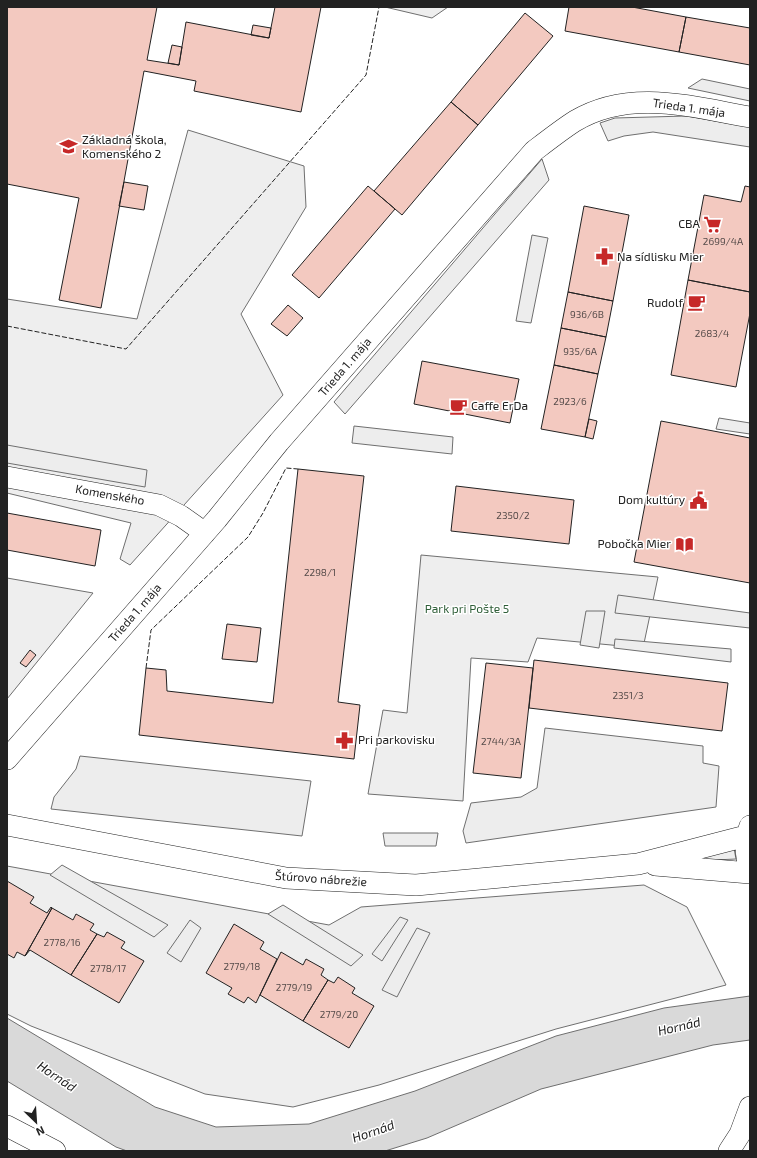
<svg xmlns="http://www.w3.org/2000/svg" width="757" height="1158" viewBox="0 0 757 1158" font-family="'Exo 2',sans-serif">
<rect width="100%" height="100%" fill="#fff"/>
<!-- green -->
<path fill="#eee" stroke="#6f6f6f" d="M385 7H448L432 18Z
M188 130 304 166 306 207 241 314 283 395 130 565 120 559 131 523 7 493V299L137 319Z
M421 555 658 577 643 648 537 638 528 662 471 658 463 801 368 794 383 710 407 713Z
M7 578 93 593 7 699Z
M734 848 736 859 693 861 692 857Z
M7 866 329 925 361 907 644 885 687 907 726 985 556 1029 379 1085 293 1107 205 1094 31 1026 7 1014Z"/>
<!-- parking -->
<path fill="#ededed" stroke="#6f6f6f" d="M702 79 750 89V101L688 88Z
M686 116 750 127V147L653 132 624 136 608 141 600 123 615 118Z
M542 159 549 180 345 414 334 402Z
M532 235 548 238 531 323 516 321Z
M719 418 750 423V434L716 429Z
M354 426 453 437 452 454 352 443Z
M7 445 147 470 145 487 7 463Z
M618 595 750 613V628L615 613Z
M586 611H605L599 648 580 645Z
M615 639 731 649V662L614 648Z
M545 728 703 746V763L719 766 716 807 466 843 463 831 471 803 521 797 537 788Z
M80 756 311 781 302 836 51 809 54 797 76 769Z
M383 833H438L436 846H385Z
M62 865 168 925 154 937 50 875Z
M283 905 363 955 351 966 268 914Z
M400 917 408 920 382 961 372 954Z
M190 920 201 928 181 962 167 953Z
M417 928 430 933 397 997 382 990Z"/>
<!-- water -->
<path fill="#d9d9d9" stroke="#6f6f6f" d="M750 996V1040L713 1045 541 1089 427 1138 385 1151H127L116 1147 7 1081V1018L155 1107 216 1127 309 1124 415 1091 556 1036 664 1008Z"/>
<!-- building -->
<path fill="#f3c9c0" stroke="#222" d="M7 7H157L147 60 179 65 186 22 269 38 275 7H321L301 112 194 91 196 81 144 71 101 308 59 300 79 198 7 184Z
M569 7H632L686 17 679 52 565 31Z
M525 13 553 36 478 125 451 102Z
M686 17 750 28V65L679 52Z
M253 25 271 28 269 38 251 35Z
M172 45 182 47 179 65 168 63Z
M451 102 478 125 402 215 374 191Z
M124 182 148 186 144 210 119 206Z
M368 186 395 209 319 298 292 275Z
M745 186 750 187V292L688 280 704 195 741 202Z
M584 206 629 215 613 301 568 292Z
M688 280 750 292V313L736 387 671 375Z
M568 292 613 301 606 337 561 328Z
M288 305 303 318 287 336 271 324Z
M561 328 606 337 598 374 554 365Z
M422 361 519 379 510 423 414 404Z
M554 365 598 374 585 437 541 429Z
M589 419 597 421 593 439 585 437Z
M661 421 750 438V583L634 562Z
M298 469 364 476 338 702 360 705 354 759 139 735 146 668 166 670 167 691 273 703Z
M456 486 574 500 569 544 451 531Z
M7 513 101 530 95 566 7 550Z
M227 624 261 628 257 662 222 659Z
M30 650 36 655 26 667 20 663Z
M534 660 728 683 722 731 529 708Z
M486 663 533 668 521 778 473 773Z
M7 881 34 897 30 903 47 913 51 907 52 908 25 956 17 952 14 958 7 954Z
M52 908 73 920 76 914 94 924 90 930 97 934 71 975 30 950 25 956Z
M234 924 264 942 260 949 277 959 256 1003 248 997 244 1003 228 994 232 988 206 973Z
M107 932 125 942 121 948 144 961 119 1003 71 975 97 934 104 937Z
M281 952 303 965 306 959 324 969 321 975 328 980 303 1021 260 995Z
M338 977 355 988 352 993 374 1006 349 1048 303 1021 328 980 334 983Z"/>
<g fill="none" stroke-linecap="round" stroke-linejoin="round">
<defs>
<path id="minor" d="M7 477 159 505 181 516 205 533
M7 759 217 519 279 442 534 151C547 141 561 130 575 121 630 88 692 107 750 117
M7 825 286 878 416 885 638 864 746 836
M750 826C744 841 745 854 750 869
M655 865 750 873
M7 1126 55 1151
M729 1151 740 1134 750 1107"/>
</defs>
<!-- minor casing -->
<use href="#minor" stroke="#222" stroke-width="22"/>
<!-- minor -->
<use href="#minor" stroke="#fff" stroke-width="21"/>
<!-- fence -->
<path stroke="#222" stroke-width="1" stroke-dasharray="5 2" stroke-linecap="butt" d="M7 326 126 349 366 75 379 7
M146 668 151 630 248 537 263 513 286 468 298 469"/>
</g>
<!-- icons -->
<defs>
<symbol id="school-bare" viewBox="-9 -9 18 18"><path d="M0-5L7-2L0 1L-7-2ZM-4 1L0 2.5L4 1V4Q0 6-4 4Z" fill="#c62828" stroke="#fff" stroke-width="2.5" paint-order="stroke"/></symbol>
<symbol id="supermarket-bare" viewBox="-9 -9 18 18"><path d="M-6-5.5h2.5l.6 2H6L4.5 2H-2.5L-4.4-4H-6ZM-1.5 3.2a1.3 1.3 0 1 0 .1 0ZM3 3.2a1.3 1.3 0 1 0 .1 0Z" fill="#c62828" stroke="#fff" stroke-width="2.5" paint-order="stroke"/></symbol>
<symbol id="pharmacy-bare" viewBox="-9 -9 18 18"><path d="M-2-6h4v4h4v4h-4v4h-4v-4h-4v-4h4Z" fill="#c62828" stroke="#fff" stroke-width="2.5" paint-order="stroke"/></symbol>
<symbol id="cafe-bare" viewBox="-9 -9 18 18"><path d="M-5.5-4.5H6V0H3Q3 3.5 0 3.5H-2.5Q-5.5 3.5-5.5 0ZM3-3.2v2h1.7v-2ZM-6 4.5H4V6H-6Z" fill="#c62828" stroke="#fff" stroke-width="2.5" paint-order="stroke"/></symbol>
<symbol id="civic-bare" viewBox="-9 -9 18 18"><path d="M-.6-6.5H3V-4.5H.6V-3L4-1V1h2V6H-6V1h2V-1L-.6-3ZM-1.2 2.5V6h2.4V2.5Z" fill="#c62828" stroke="#fff" stroke-width="2.5" paint-order="stroke"/></symbol>
<symbol id="library-bare" viewBox="-9 -9 18 18"><path d="M-6-4Q-3-5.5-.7-3.5V5Q-3 3-6 4ZM6-4Q3-5.5 .7-3.5V5Q3 3 6 4Z" fill="#c62828" stroke="#fff" stroke-width="2.5" paint-order="stroke"/></symbol>
</defs>
<g fill-rule="evenodd">
<use href="#school-bare" x="56" y="134" width="25" height="25"/>
<use href="#supermarket-bare" x="700" y="212" width="25" height="25"/>
<use href="#pharmacy-bare" x="592" y="244" width="25" height="25"/>
<use href="#cafe-bare" x="684" y="290" width="25" height="25"/>
<use href="#cafe-bare" x="446" y="394" width="25" height="25"/>
<use href="#civic-bare" x="686" y="488" width="25" height="25"/>
<use href="#library-bare" x="672" y="532" width="25" height="25"/>
<use href="#pharmacy-bare" x="332" y="728" width="25" height="25"/>
</g>
<g text-anchor="middle" stroke-width="3" stroke-linejoin="round" paint-order="stroke">
<!-- number labels -->
<g font-size="10" fill="#564c4a">
<text x="723" y="245">2699/4A</text>
<text x="587" y="318">936/6B</text>
<text x="712" y="337">2683/4</text>
<text x="580" y="355">935/6A</text>
<text x="570" y="405">2923/6</text>
<text x="513" y="519">2350/2</text>
<text x="320" y="576">2298/1</text>
<text x="628" y="699">2351/3</text>
<text x="501" y="745">2744/3A</text>
<text x="62" y="946">2778/16</text>
<text x="242" y="970">2779/18</text>
<text x="108" y="972">2778/17</text>
<text x="294" y="991">2779/19</text>
<text x="339" y="1018">2779/20</text>
</g>
<!-- street labels -->
<g font-size="12" fill="#222" stroke="#fff">
<text transform="translate(689 108) rotate(8)" y="4">Trieda 1. mája</text>
<text transform="translate(345 367) rotate(-49)" y="4">Trieda 1. mája</text>
<text transform="translate(110 495) rotate(10)" y="4">Komenského</text>
<text transform="translate(135 613) rotate(-49)" y="4">Trieda 1. mája</text>
<text transform="translate(321 879) rotate(4)" y="4">Štúrovo nábrežie</text>
</g>
<!-- poi labels -->
<g font-size="12" fill="#222" stroke="#fff" text-anchor="start">
<text x="82" y="144">Základná škola,<tspan x="82" dy="14">Komenského 2</tspan></text>
<text x="700" y="228" text-anchor="end">CBA</text>
<text x="617" y="261">Na sídlisku Mier</text>
<text x="683" y="307" text-anchor="end">Rudolf</text>
<text x="471" y="410">Caffe ErDa</text>
<text x="685" y="504" text-anchor="end">Dom kultúry</text>
<text x="671" y="548" text-anchor="end">Pobočka Mier</text>
<text x="358" y="744">Pri parkovisku</text>
</g>
<!-- park labels -->
<g font-size="12" fill="#2f5e38" stroke="#fff">
<text x="467" y="613">Park pri Pošte 5</text>
</g>
<!-- water labels -->
<g font-size="13" font-style="italic" fill="#222" stroke="#fff">
<text transform="translate(679 1026) rotate(-13)" y="5">Hornád</text>
<text transform="translate(57 1076) rotate(34)" y="5">Hornád</text>
<text transform="translate(373 1131) rotate(-19)" y="5">Hornád</text>
</g>
</g>
<!-- border -->
<rect width="757" height="1158" fill="none" stroke="#222222" stroke-width="16"/>
<!-- north arrow -->
<g transform="translate(36 1122) rotate(155)" stroke="#ffffff" stroke-width="3" paint-order="stroke">
<path d="M0-3L7 15L0 10L-7 15Z" fill="#222222"/>
<text y="-6" font-size="11" font-weight="bold" text-anchor="middle" fill="#222222">N</text>
</g>
</svg>
